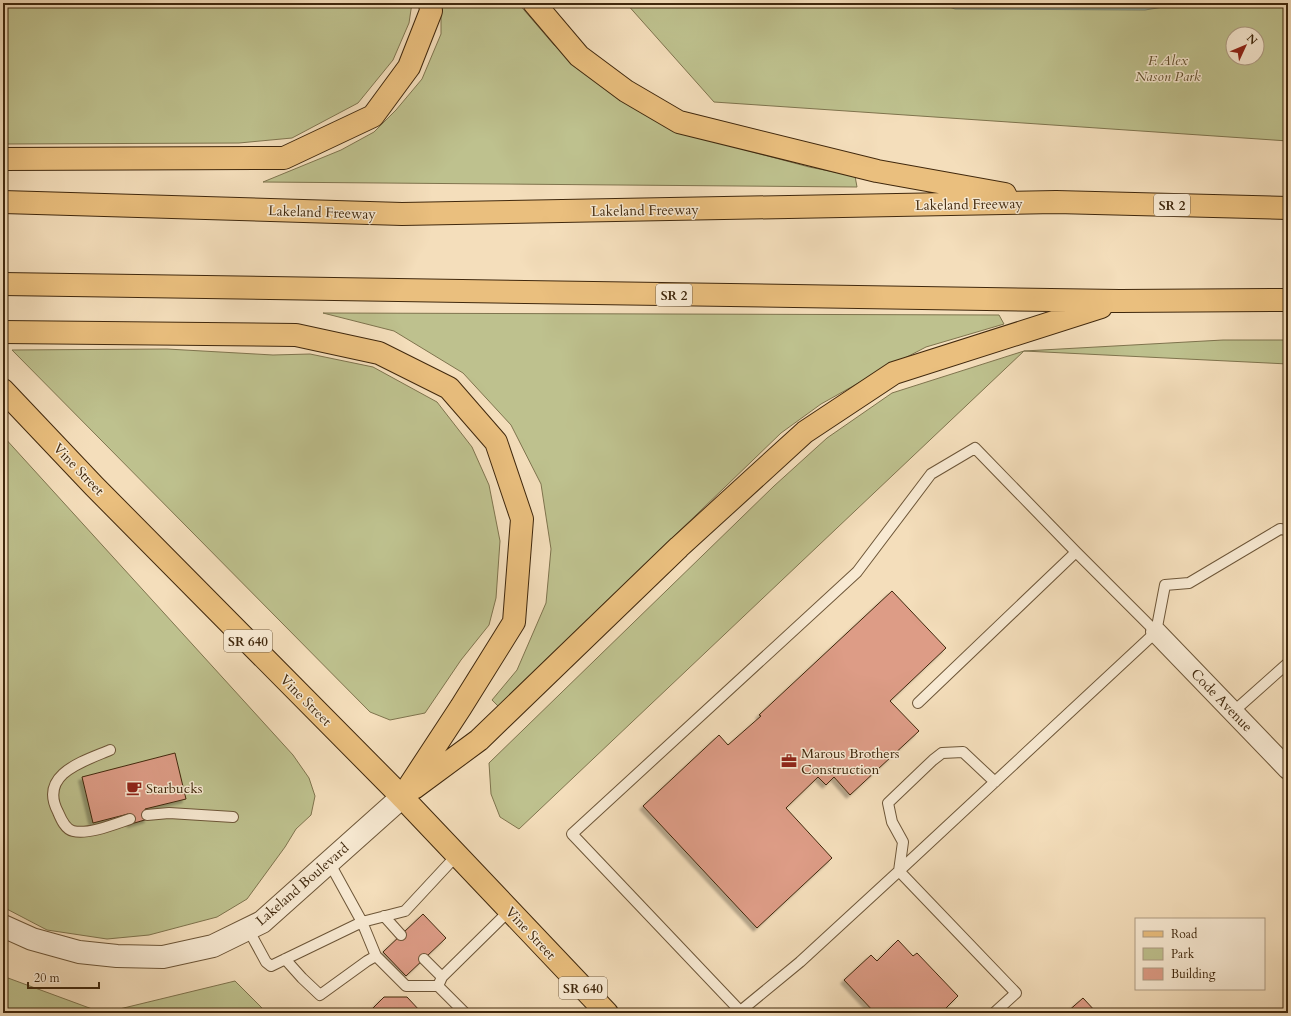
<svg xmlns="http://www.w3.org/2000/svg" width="1291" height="1016" viewBox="0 0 1291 1016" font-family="Cardo,serif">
<defs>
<filter id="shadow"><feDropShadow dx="-3.5" dy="3.5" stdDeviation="1" flood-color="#0004"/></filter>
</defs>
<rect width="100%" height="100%" fill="#f4debb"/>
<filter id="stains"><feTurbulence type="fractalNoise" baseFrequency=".005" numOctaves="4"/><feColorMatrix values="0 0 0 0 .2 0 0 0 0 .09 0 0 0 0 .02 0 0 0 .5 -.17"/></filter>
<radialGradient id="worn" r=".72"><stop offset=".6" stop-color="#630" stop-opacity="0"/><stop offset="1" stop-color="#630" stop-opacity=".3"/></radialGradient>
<!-- green -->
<path fill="#bec18e" stroke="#7f744e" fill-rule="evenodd" d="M3 3H412L409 23 393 60 358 103 292 138 239 143 3 144Z
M441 3H518L554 45 596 81 723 144 809 167 855 176 857 187 263 182 341 150 374 132 396 110 422 79 441 34Z
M626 3H1288V141L714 102ZM1233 34H1257V58H1233Z
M323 313 999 315 1004 324 926 347 880 371 821 404 781 433 498 706 492 700 517 670 546 603 551 549 541 484 511 425 463 373 394 331Z
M1223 340H1288V364L1024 351 519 829 500 817 491 794 489 763 774 486 827 438 892 393 1024 351Z
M167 349 273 355 310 354 373 367 437 402 472 447 489 485 500 541 496 598 489 625 461 660 425 713 390 720 370 712 12 350Z
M3 436 293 755 309 778 315 796 311 815 296 829 285 847 247 899 217 917 149 935 107 939 47 930 3 907Z
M8 978 103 1013 235 981 267 1013H3V982Z"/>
<!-- water -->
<path fill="#9cbcb2" stroke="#778170" d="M938 3H1188L1145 10 955 9Z"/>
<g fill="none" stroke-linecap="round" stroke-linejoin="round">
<!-- shore -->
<path stroke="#6e7260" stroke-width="1" d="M950 3 956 5 1144 6 1164 3"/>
</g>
<!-- building -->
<path fill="#dd9c86" stroke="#40280d" filter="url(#shadow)" d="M892 591 946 648 890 701 919 731 850 795 834 777 826 785 818 777 786 808 832 858 757 928 643 806 719 735 728 745 761 716 759 715Z
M175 753 186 799 145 809 148 819 131 824 128 814 93 823 82 777Z
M423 914 446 938 406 976 383 952Z
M898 940 913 956 917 953 958 996 941 1013H875L844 980 871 955 877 961Z
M384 997H407L421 1012 423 1009 427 1013H368Z
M1083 998 1097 1013H1066Z"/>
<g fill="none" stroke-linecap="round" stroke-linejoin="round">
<defs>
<path id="service" d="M918 703 1076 552
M1233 712 1288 663
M110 750C84 761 38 774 58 812 61 819 65 829 73 831 88 835 115 824 130 819
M147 815 169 813 233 817
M329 862 362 922 376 956
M384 916 401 935
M248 929 266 962 271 966 362 922 405 911 457 855
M285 959 302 978 320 995 367 961 376 956 406 986H438
M424 959 442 977
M465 1013 438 986 442 977 510 910
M738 1013 800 962 899 871 903 842 892 822 888 803 933 760 942 753 963 752 995 782
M742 1013 572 834 857 572 931 474 975 448 1076 552 1156 632
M994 1013 1016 993 899 871 1156 632 1165 585 1189 583 1280 529 1288 530"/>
<path id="minor" d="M1156 632 1288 769"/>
<path id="tertiary" d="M3 926 32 939 79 952 117 956 163 957 213 946 262 922 402 797"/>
<path id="primary" d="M3 390 94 486 402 797 607 1013"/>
<path id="motorway" d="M534 3 579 56 626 91 679 122 877 171 1005 194
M3 159 284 158 373 116 409 67 431 11 430 3
M3 202 402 214 1056 202 1288 208
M3 284 1120 301 1288 300
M3 332 296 335 379 353 449 388 496 442 522 519 514 622 461 707 402 797
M414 788 479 740 679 547 805 432 894 373 1101 307"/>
</defs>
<!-- service casing -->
<use href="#service" stroke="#6d5638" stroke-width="12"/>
<!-- minor casing -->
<use href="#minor" stroke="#6d5638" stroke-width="22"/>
<!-- tertiary casing -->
<use href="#tertiary" stroke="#6d5638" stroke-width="24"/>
<!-- primary casing -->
<use href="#primary" stroke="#40280d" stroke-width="24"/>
<!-- motorway casing -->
<use href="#motorway" stroke="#40280d" stroke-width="24"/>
<!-- service -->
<use href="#service" stroke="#f8ead3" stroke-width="10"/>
<!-- minor -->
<use href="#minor" stroke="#f8ead3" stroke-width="20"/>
<!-- tertiary -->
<use href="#tertiary" stroke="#f8ead3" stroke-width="22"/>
<!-- primary -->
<use href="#primary" stroke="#eabf7e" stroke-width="22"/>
<!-- motorway -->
<use href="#motorway" stroke="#eabf7e" stroke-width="22"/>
</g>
<!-- icons -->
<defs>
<symbol id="office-bare" viewBox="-9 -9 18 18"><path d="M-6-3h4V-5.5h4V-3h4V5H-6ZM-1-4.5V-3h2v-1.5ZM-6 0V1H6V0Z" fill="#8f2418" stroke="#f8ead3" stroke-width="2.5" paint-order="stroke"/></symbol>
<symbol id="cafe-bare" viewBox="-9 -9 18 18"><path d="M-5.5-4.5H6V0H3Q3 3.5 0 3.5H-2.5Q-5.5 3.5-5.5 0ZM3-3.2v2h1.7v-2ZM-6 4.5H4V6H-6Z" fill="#8f2418" stroke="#f8ead3" stroke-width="2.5" paint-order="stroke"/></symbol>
</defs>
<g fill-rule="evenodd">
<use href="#office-bare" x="778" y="750" width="22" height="22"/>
<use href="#cafe-bare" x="123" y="777" width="22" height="22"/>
</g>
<g text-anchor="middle" stroke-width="3" stroke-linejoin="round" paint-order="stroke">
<!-- shield labels -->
<g fill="#f8ead3" stroke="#776248" stroke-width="1">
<rect x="1154" y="194" width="36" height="22" rx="3"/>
<rect x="656" y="284" width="36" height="22" rx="3"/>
<rect x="224" y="630" width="48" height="22" rx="3"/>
<rect x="559" y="977" width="48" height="22" rx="3"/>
</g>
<g font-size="13" font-weight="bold" fill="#40280d">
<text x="1172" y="210">SR 2</text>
<text x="674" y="300">SR 2</text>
<text x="248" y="646">SR 640</text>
<text x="583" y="993">SR 640</text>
</g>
<!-- park labels -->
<g font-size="14" font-style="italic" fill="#604e2d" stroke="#f8ead3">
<text x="1168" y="65">F. Alex<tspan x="1168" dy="16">Nason Park</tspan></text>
</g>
<!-- street labels -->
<g font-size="14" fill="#40280d" stroke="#f8ead3">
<text transform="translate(969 204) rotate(-1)" y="5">Lakeland Freeway</text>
<text transform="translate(645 210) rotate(-1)" y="5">Lakeland Freeway</text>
<text transform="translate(322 212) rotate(2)" y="5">Lakeland Freeway</text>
<text transform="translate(79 469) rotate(46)" y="5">Vine Street</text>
<text transform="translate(306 700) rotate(45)" y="5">Vine Street</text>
<text transform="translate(1222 700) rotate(46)" y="5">Code Avenue</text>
<text transform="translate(302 884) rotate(-41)" y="5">Lakeland Boulevard</text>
<text transform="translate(531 933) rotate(47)" y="5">Vine Street</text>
</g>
<!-- poi labels -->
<g font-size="14" fill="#40280d" stroke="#f8ead3" text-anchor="start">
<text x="801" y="758">Marous Brothers<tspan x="801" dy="16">Construction</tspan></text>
<text x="146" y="793">Starbucks</text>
</g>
</g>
<!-- margin -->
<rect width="1291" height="1016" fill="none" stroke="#f4debb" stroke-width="16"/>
<rect x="4" y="4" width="1283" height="1008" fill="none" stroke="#40280d" stroke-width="2"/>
<rect x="8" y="8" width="1275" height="1000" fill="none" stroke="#40280d"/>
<!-- legend -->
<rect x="1135" y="918" width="130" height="72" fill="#f8ead3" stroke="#ae9c84"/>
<rect x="1143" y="931" width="20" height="6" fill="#eabf7e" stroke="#ae9c84"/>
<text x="1171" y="938" font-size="12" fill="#40280d">Road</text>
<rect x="1143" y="948" width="20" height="12" fill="#bec18e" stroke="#ae9c84"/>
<text x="1171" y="958" font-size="12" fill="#40280d">Park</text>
<rect x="1143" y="968" width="20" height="12" fill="#dd9c86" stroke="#ae9c84"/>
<text x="1171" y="978" font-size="12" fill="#40280d">Building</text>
<!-- north arrow -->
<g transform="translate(1245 46) rotate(46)"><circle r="19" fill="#f8ead3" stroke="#ae9c84"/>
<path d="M0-3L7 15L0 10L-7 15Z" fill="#8f2418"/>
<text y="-6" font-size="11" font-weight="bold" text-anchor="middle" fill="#40280d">N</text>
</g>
<!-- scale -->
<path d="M28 982v6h71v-6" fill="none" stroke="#40280d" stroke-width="2"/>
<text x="34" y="982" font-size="12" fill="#40280d" stroke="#f8ead3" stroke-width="3" paint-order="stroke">20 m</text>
<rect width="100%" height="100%" filter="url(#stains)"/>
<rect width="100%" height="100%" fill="url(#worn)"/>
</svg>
